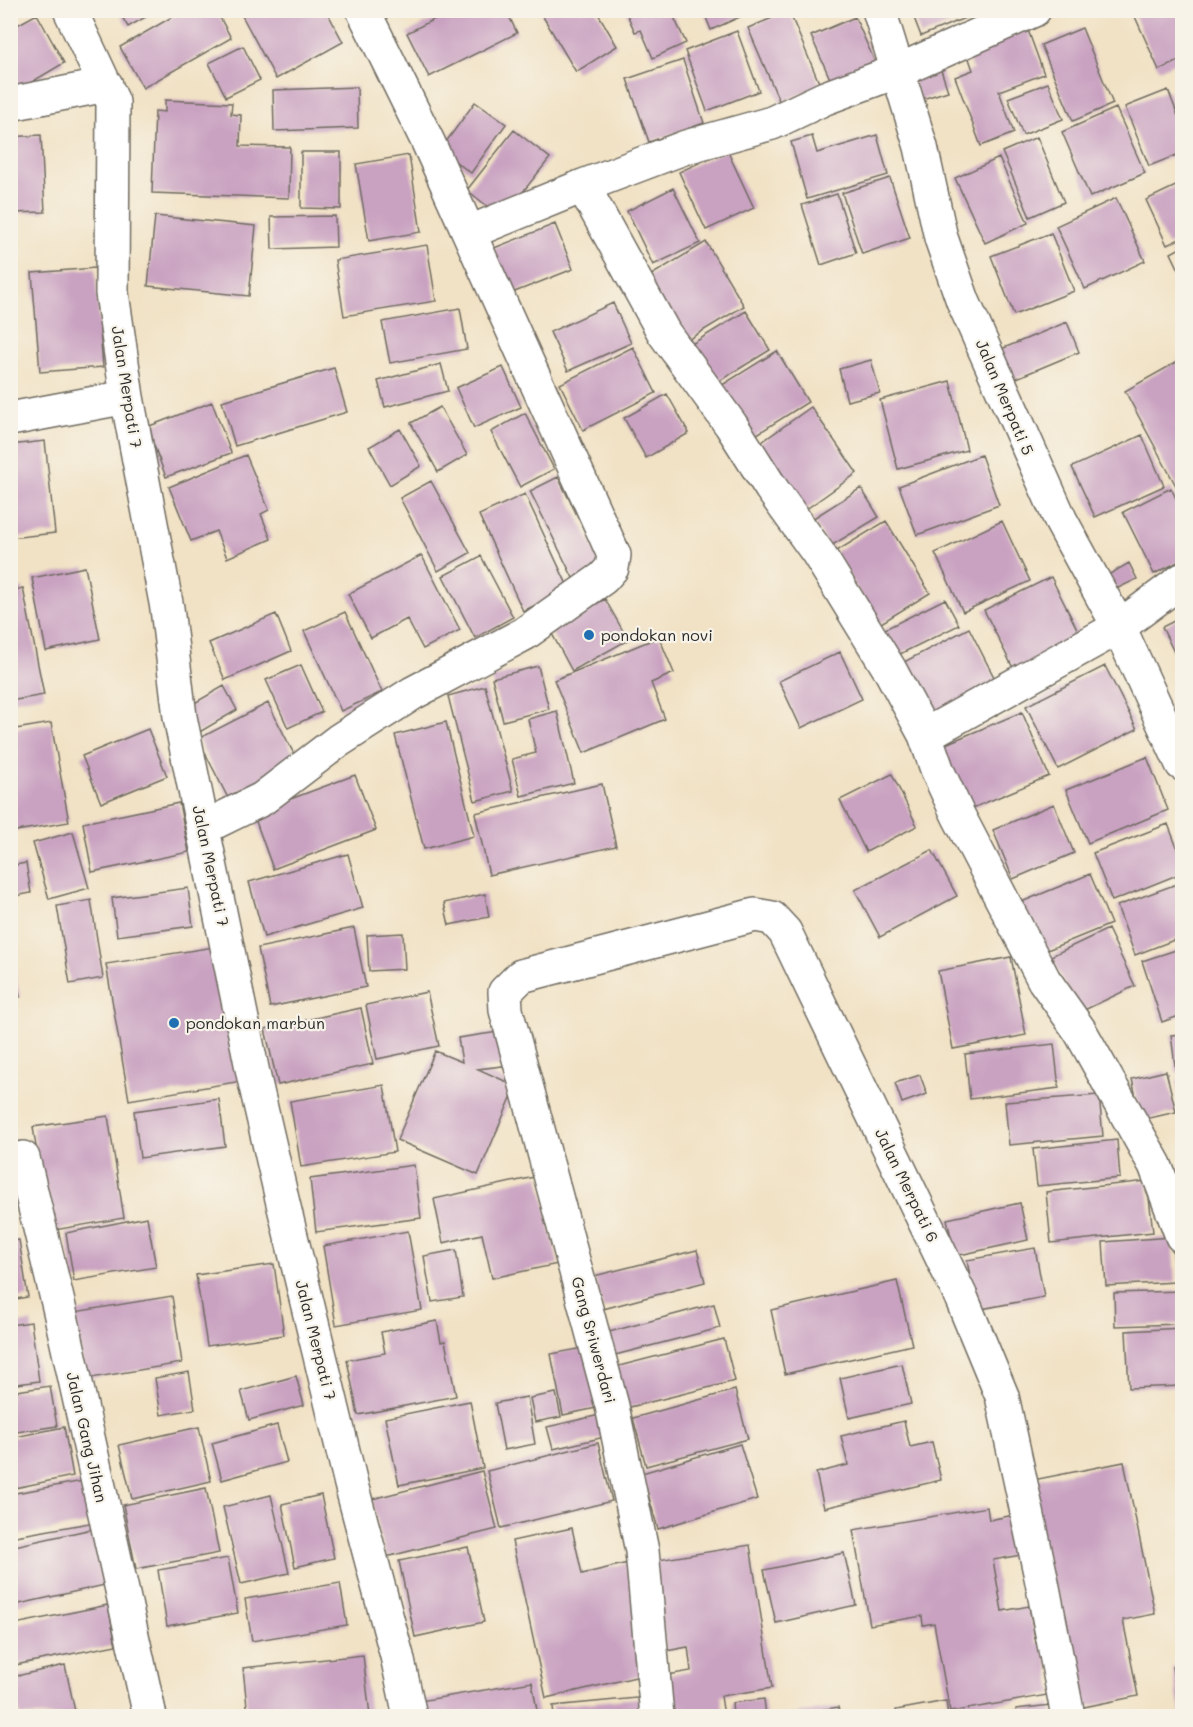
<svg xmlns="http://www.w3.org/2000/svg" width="1193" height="1727" viewBox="0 0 1193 1727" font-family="Mali,sans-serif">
<rect width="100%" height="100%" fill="#f7f3e8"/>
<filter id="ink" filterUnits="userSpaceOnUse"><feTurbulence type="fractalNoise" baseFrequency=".0167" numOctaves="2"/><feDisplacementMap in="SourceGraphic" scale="12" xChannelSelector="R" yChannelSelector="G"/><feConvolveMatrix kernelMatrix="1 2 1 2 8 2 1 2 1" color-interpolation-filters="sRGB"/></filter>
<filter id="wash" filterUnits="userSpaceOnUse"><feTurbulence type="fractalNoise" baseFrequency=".008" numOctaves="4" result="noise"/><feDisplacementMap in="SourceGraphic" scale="24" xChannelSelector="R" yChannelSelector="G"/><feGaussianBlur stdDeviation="1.35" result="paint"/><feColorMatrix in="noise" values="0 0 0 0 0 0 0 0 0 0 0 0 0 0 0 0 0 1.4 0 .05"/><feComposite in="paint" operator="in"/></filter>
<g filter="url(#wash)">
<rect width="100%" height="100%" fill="#f1e2c5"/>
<g id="blocks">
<!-- building -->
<path fill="#c9a2c1" d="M118 10H158L128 27Z
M184 10H216L231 38 143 88 120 47Z
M239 10H326L343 42 276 79Z
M452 10H506L517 33 429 77 407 33Z
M539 10H596L617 46 576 72Z
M625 10H683L673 15 686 43 653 58 641 30 635 32Z
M703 10H755L711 30Z
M911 10H982V11L921 36Z
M1132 10H1182V59L1159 70Z
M789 11 820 85 780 103 748 28Z
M37 14 64 63 10 95V29Z
M855 17 875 62 831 81 811 36Z
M1082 28 1113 104 1073 121 1041 45Z
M1028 30 1044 74 999 91 1014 133 981 146 955 77 973 70 967 53Z
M737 31 759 91 707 111 685 51Z
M243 46 260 80 226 97 209 63Z
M683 60 704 123 649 142 627 79Z
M941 70 948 91 919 100 912 78Z
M1048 83 1063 119 1023 135 1008 98Z
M357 87 358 128 274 131 273 90Z
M1168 90 1182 126V153L1149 166 1125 107Z
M165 100 232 103 231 114 241 115 240 146 290 147 289 198 152 193 155 111 165 112Z
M475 102 506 124 471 173 440 150Z
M1116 108 1145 173 1090 197 1062 132Z
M514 130 550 158 502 218 467 190Z
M41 135 45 212 10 213V137Z
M877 135 888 175 807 199 791 142 812 136 817 153Z
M1037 137 1064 202 1030 217 1002 152Z
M727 150 754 208 706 230 679 172Z
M301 152H341V209L301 208Z
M409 155 421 232 369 241 356 164Z
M999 158 1028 223 985 243 955 178Z
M890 178 910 238 862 254 842 193Z
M1182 183V238L1167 245 1146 200Z
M673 188 700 243 653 265 627 211Z
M837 194 856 253 821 265 802 205Z
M1116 198 1145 261 1085 289 1056 226Z
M155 216 256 226 249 296 148 286Z
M335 216 336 247 272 249 271 217Z
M555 224 573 269 507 295 489 250Z
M1051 233 1074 291 1014 315 991 256Z
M706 242 744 306 681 344 643 280Z
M427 245 436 301 344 316 335 260Z
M1182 247V276L1171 253Z
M95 268 103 367 40 372 32 273Z
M613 303 631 343 568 371 550 332Z
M460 308 467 349 390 363 382 322Z
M746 311 770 350 713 385 690 345Z
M1067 322 1079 352 1012 380 999 350Z
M633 347 656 393 583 430 560 384Z
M777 351 808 402 751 438 719 387Z
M1182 359V497L1125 391Z
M871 360 880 393 847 401 839 369Z
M441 364 448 391 385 407 378 381Z
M503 367 521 407 474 428 456 388Z
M334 368 347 412 235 446 222 401Z
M950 381 967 450 898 469 880 400Z
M667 394 689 433 646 458 624 418Z
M212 402 231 453 166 477 147 427Z
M440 407 467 455 438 472 411 423Z
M811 407 857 473 805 510 759 444Z
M525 413 554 469 520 487 491 432Z
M400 429 421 466 390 485 369 447Z
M1142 435 1164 486 1095 517 1072 467Z
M45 441 55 533 10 538V445Z
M246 455 269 510 261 514 271 539 227 558 216 531 191 541 169 487Z
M981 455 999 505 917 535 899 486Z
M558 477 604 569 576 584 530 491Z
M431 481 470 553 438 571 400 498Z
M861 488 879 517 829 547 812 519Z
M1171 488 1182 511V560L1154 574 1123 512Z
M525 494 569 589 523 611 479 515Z
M886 521 930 593 878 625 835 552Z
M1002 521 1030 581 963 612 935 553Z
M420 556H422L460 630 423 649 407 619 371 638 348 594Z
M481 556 513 617 475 638 443 576Z
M1129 563 1137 579 1116 589 1108 575Z
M85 567 100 639 46 651 32 578Z
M1051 577 1084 643 1017 676 984 610Z
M23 588 44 695 10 701V591Z
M605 599 628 640 572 671 550 630Z
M945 599 959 625 896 656 883 630Z
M345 612 382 692 341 711 304 631Z
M276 614 291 651 225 680 209 643Z
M1182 617V669L1162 627Z
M969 628 999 687 935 721 904 662Z
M659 637 674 673 651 683 665 719 584 753 554 680Z
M840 652 862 699 801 728 779 681Z
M301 665 322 712 288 728 266 680Z
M538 666 549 709 503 721 492 678Z
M1105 666 1137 729 1058 769 1026 706Z
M224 686 237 710 198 733 184 709Z
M485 686 513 791 475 801 448 696Z
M268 703 298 762 228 798 198 739Z
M557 711 574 783 521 796 512 759 536 753 528 719Z
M1022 712 1049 776 968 810 941 746Z
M446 722 474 836 424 849 395 735Z
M51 723 69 822 10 832V730Z
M148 729 167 776 101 803 82 756Z
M1147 757 1168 810 1088 843 1066 790Z
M892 774 917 826 866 852 840 800Z
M355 775 376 830 273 869 253 813Z
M602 784 616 846 489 875 475 813Z
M179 803 189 852 92 872 83 823Z
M1054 804 1074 853 1013 879 993 830Z
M1168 824 1182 861V873L1112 901 1093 853Z
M73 832 89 888 49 899 33 843Z
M932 850 957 896 880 937 855 890Z
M348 854 363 908 264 937 249 882Z
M26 863 31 893 10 897V866Z
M1090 874 1111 924 1040 953 1019 903Z
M1182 882V937L1135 955 1117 906Z
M188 888 193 926 117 936 112 898Z
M485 894 489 917 449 925 444 903Z
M91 900 103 978 70 984 57 906Z
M354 928 366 987 270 1007 258 948Z
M1108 929 1135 986 1078 1013 1051 956Z
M403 933 405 969 369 971 367 935Z
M220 946 242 1081 129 1100 106 964Z
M1182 948V1015L1162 1022 1142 961Z
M10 950 20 997 10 998Z
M1011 957 1026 1035 953 1049 938 971Z
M427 992 439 1046 377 1059 366 1005Z
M361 1008 373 1064 278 1085 265 1029Z
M505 1031 510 1065 478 1069 516 1086 478 1175 397 1140 435 1051 462 1062 458 1038Z
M1182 1034V1072L1176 1073 1171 1035Z
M1054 1044 1059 1088 970 1099 965 1054Z
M1166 1071 1176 1112 1141 1120 1132 1079Z
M920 1075 927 1094 902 1103 895 1083Z
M1182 1079V1119H1181L1177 1080Z
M384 1085 395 1152 301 1167 290 1101Z
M1099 1095 1103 1136 1009 1145 1005 1102Z
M219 1099 225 1146 140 1158 134 1111Z
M108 1116 124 1218 49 1231 33 1127Z
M1117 1140 1120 1178 1037 1186 1033 1149Z
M414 1165 421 1218 316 1232 310 1179Z
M539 1176 558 1264 492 1278 482 1234 443 1243 434 1199Z
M1147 1181 1153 1232 1051 1243 1046 1192Z
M1020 1203 1028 1240 955 1256 947 1219Z
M147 1217 156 1267 74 1281 66 1233Z
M408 1231 422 1310 336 1325 323 1246Z
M1172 1237 1175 1282 1106 1286 1103 1242Z
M19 1240 28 1297 10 1300V1241Z
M1035 1248 1044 1297 976 1310 967 1260Z
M456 1250 463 1297 432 1302 424 1256Z
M697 1250 705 1282 603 1309 594 1276Z
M274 1264 284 1335 207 1346 196 1275Z
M897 1281 912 1345 785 1374 771 1310Z
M1182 1291V1324L1115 1326 1114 1293Z
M172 1296 182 1363 85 1379 74 1312Z
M714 1304 720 1328 615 1355 609 1332Z
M437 1321 441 1342 445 1341 456 1396 358 1415 347 1360 385 1353 381 1332Z
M31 1322 39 1381 10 1385V1325Z
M1182 1328V1386L1129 1388 1126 1331Z
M724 1339 735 1381 626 1408 615 1367Z
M594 1346 606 1406 563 1415 551 1354Z
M902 1364 911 1404 849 1418 840 1378Z
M189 1372 195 1409 161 1415 155 1378Z
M296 1376 304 1405 249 1420 241 1391Z
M50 1386 57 1426 10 1433V1392Z
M735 1390 748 1439 646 1466 633 1418Z
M556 1393 561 1417 535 1422 530 1398Z
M527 1397 535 1444 504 1450 495 1403Z
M470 1401 483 1468 399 1485 385 1418Z
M604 1414 609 1436 553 1449 547 1427Z
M904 1421 910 1447 932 1442 941 1480 824 1508 816 1473 848 1465 841 1436Z
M277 1425 287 1462 222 1480 212 1443Z
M64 1427 73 1476 10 1489V1438Z
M199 1427 211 1481 132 1499 119 1445Z
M598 1443 612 1501 501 1528 487 1471Z
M740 1444 757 1499 658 1529 642 1473Z
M1124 1462 1155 1614 1123 1620 1138 1696 1074 1709 1028 1481Z
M482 1471 497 1529 386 1557 372 1499Z
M83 1481 90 1523 10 1537V1494Z
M206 1488 219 1553 136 1569 123 1505Z
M271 1495 289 1573 241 1584 223 1507Z
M321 1495 334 1558 295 1567 282 1504Z
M987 1507 989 1520 1019 1514 1026 1554 993 1560 1002 1611 1029 1606 1036 1643 1044 1642 1053 1694 950 1712 934 1623 923 1625 922 1616 870 1625 853 1530Z
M572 1528 582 1574 628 1563 653 1673 546 1698 512 1541Z
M92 1529 105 1585 10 1606V1547Z
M750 1545 772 1688 721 1696 724 1716H674L667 1675 691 1671 688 1647 666 1651 652 1561Z
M468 1547 484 1622 415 1637 399 1561Z
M844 1553 856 1605 776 1623 764 1570Z
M228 1558 238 1613 167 1626 158 1570Z
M340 1583 347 1625 252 1641 245 1599Z
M108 1605 116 1645 15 1665 10 1641V1625Z
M363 1655 370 1716H248L243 1668Z
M65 1665 76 1716H20L12 1677Z
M1182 1666V1716H1181L1172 1667Z
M532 1682 538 1716H417L414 1702Z
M647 1697 649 1716H554L553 1706Z
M764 1699 766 1716H733L732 1703Z
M946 1701 948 1716H897L896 1710Z
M10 1702H12L14 1716H10Z
M1051 1705 1053 1716H1017L1016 1709Z
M838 1707 840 1716H790V1715Z"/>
</g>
</g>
<g filter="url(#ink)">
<use href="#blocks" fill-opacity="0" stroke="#706b61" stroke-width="1.5"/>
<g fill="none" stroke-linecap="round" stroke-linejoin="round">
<defs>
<path id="minor" d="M70 10 113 102 112 293 127 397 167 608 180 717 254 1078 282 1199 351 1484 397 1656 410 1716
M879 10 921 147 941 238 963 301 1061 521 1119 627 1182 764
M1034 10 898 71 825 98 772 123 686 147 583 186 664 333 731 425 771 488 818 553 890 670 925 735 938 772 958 815 1044 980 1080 1031 1155 1165 1182 1236
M10 104 106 85
M470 232 583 186
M10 419 127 397
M925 735 1119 627 1182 580
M203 828 262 799 338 741 413 693 524 634 603 578 612 568 614 555 428 142 363 10
M23 1158 59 1307 150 1716
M657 1716 642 1551 612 1406 506 1010 505 992 521 976 755 915 772 918 785 932 961 1297 1002 1396 1041 1577 1068 1716"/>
</defs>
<!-- minor casing -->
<use href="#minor" stroke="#706b61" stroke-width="36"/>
<!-- minor -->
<use href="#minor" stroke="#fff" stroke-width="33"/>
</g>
</g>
<!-- markers -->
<g fill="#1f6fb2" stroke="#f7f3e8" stroke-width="2">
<circle cx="589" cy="635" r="6"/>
<circle cx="174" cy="1023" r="6"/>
</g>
<g text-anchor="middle" stroke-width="4.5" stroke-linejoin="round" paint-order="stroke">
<!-- street labels -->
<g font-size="16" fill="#2b2b2b" stroke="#f7f3e8">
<text transform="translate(127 387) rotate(81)" y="6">Jalan Merpati 7</text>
<text transform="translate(1005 397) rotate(67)" y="6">Jalan Merpati 5</text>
<text transform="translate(211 866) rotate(78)" y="6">Jalan Merpati 7</text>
<text transform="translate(907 1185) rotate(64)" y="6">Jalan Merpati 6</text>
<text transform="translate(316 1340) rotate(76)" y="6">Jalan Merpati 7</text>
<text transform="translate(594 1340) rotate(75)" y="6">Gang Sriwerdari</text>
<text transform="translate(87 1437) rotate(77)" y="6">Jalan Gang Jihan</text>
</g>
<!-- poi labels -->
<g font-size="16" fill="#2b2b2b" stroke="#f7f3e8" text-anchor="start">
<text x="601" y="641">pondokan novi</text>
<text x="186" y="1029">pondokan marbun</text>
</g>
</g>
<!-- margin -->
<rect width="1193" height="1727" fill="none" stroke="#f7f3e8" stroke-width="36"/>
</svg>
